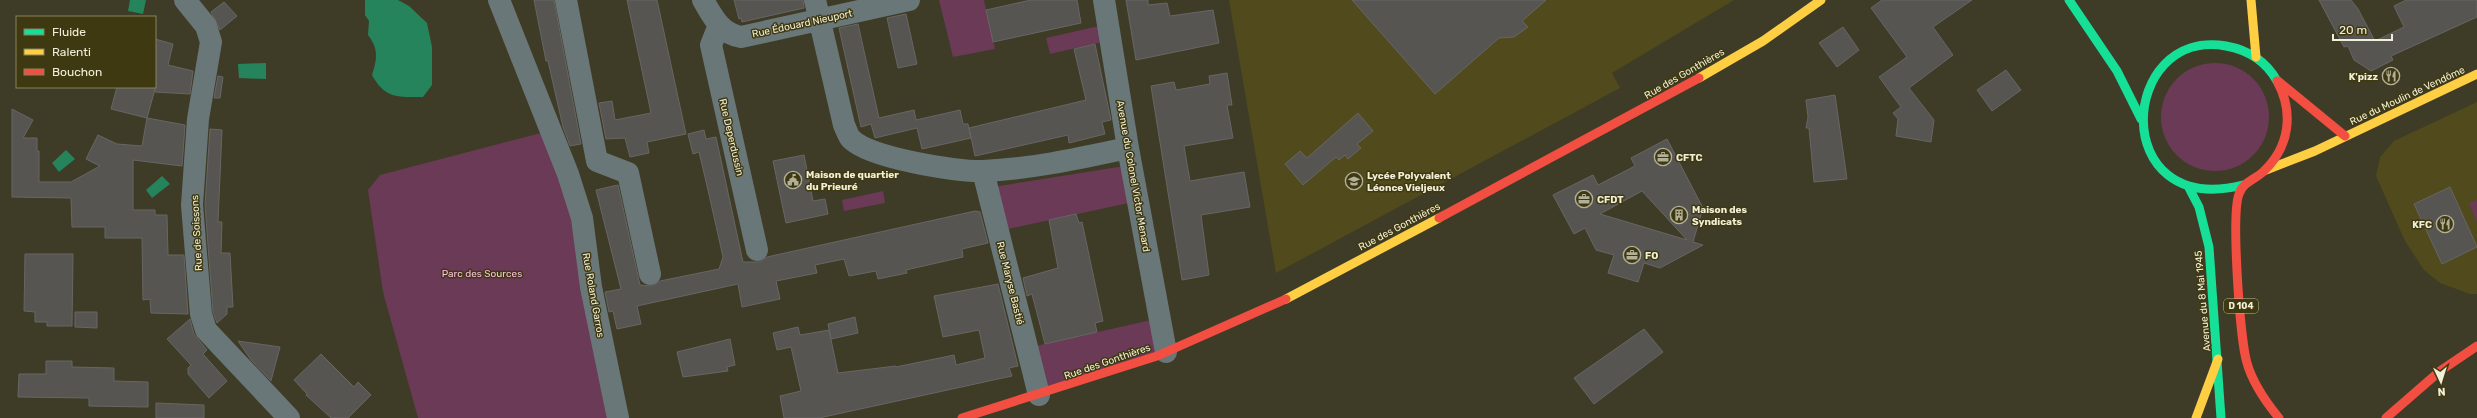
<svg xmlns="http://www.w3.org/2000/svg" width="2477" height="418" viewBox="0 0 2477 418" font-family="Rubik,sans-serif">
<rect width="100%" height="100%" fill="#3e3c26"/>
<!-- built -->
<path fill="#504a1c" d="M1229 0H1734L1612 73 1620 88 1276 273Z
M2477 102V294H2470L2440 283 2424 270 2405 241 2376 176 2380 157 2394 141Z"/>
<!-- green -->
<path fill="#6a3a57" d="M939 0H984L995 49 953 57Z
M1108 24 1111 40 1050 54 1046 38Z
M2161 117a54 54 0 1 1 108 0a54 54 0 1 1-108 0Z
M541 133 573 215 612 418H418L383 292 368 190 380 175Z
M1131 165 1138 201 998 231 987 188Z
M883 191 885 203 844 211 842 200Z
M2477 200V222L2469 203Z
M1160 318 1166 352 1039 395 1027 348Z"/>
<!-- water -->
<path fill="#25845c" d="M130 0H146L143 14 128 11Z
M365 0H398L409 6 427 23 432 47V85L423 97C398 97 385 99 372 75 377 59 379 49 368 35L369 21 365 15Z
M266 63V79L239 78 238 64Z
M66 150 75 159 59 172 52 163Z
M162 176 170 184 152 198 146 190Z"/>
<!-- building -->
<path fill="#565551" stroke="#676664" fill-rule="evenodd" d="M534 0H554L581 144 570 146 563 127 548 61H546Z
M627 0H657L686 134 647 142 649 153 630 157 625 138 606 139 599 103 612 101 615 120 651 113Z
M734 0H803L804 8 742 22 741 18 739 19Z
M1031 0H1077L1081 23 993 42 986 10Z
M1126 0H1148V5L1167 3 1170 16 1213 10 1219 43 1136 60Z
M1352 0H1546L1522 21 1528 27 1514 37 1499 38 1435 94Z
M1882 0H1972L1933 27 1953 55 1909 88 1934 120 1931 142 1896 136 1898 119 1893 113 1901 107 1879 77 1907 57 1871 8Z
M2319 0H2351L2358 9 2375 41 2404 27 2394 6 2406 0H2477V17L2391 56 2393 60 2371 71 2354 60 2348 46 2344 47Z
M224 2 237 16 220 30 211 12Z
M906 14 917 64 898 68 887 18Z
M858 24 879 118 914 110 916 120 960 110 963 124H968L971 138 922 149 917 128 875 138 871 124 861 127 839 28Z
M1843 27 1859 50 1837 67 1819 43Z
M155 39 173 44 168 65 193 71 190 94 155 92V89L147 118 111 109 117 87H155Z
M1095 44 1111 120 1102 122 1105 134 1069 143 1068 135 975 156 969 128 1086 100 1074 49Z
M2006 70 2021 90 1992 111 1977 90Z
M1227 73 1232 105H1227L1233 138 1184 146 1190 181 1244 172 1250 207 1201 215 1209 275 1182 280 1151 86 1174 82 1176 90 1210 84 1209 76Z
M218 76 223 77 220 98H214Z
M1835 95 1847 179 1814 182 1809 128H1806L1808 117 1806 100Z
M12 109 33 120 23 138H37V151H39V182H71L100 166 86 159 98 135 117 144 142 146 147 118 185 125 182 166 133 160V210H155V215H167L168 255H184L188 314 151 313 150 299 143 300 142 238H105V227H72L71 198 12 197Z
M1358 113 1373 131 1357 144 1361 148 1348 159 1345 155 1339 160 1336 157 1303 185 1285 164 1300 151 1307 158Z
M210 129 222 130 218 222H222L221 253H230L233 307H227V314L217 323 213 312 205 205Z
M704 130 706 139 716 137 743 262H759L767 257 975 211 980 212 988 243 962 249 963 257 906 270 907 273 878 279 876 271 849 276 844 259 815 265 817 273 776 281 780 299 742 307 738 284 637 306 641 324 617 329 613 311 609 312 605 292 621 289 596 190 618 185 640 285 652 286 660 281 719 269 723 257 708 190 699 152 693 154 688 134Z
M1667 139 1703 208 1693 242 1703 245 1660 268 1644 263 1638 282 1608 273 1614 255 1596 250 1585 228 1574 234 1553 195 1593 175 1598 185 1635 166 1631 158ZM1642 191 1687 240 1600 214Z
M804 155 813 201 825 199 828 214 786 223 773 161Z
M2450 187 2477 247 2442 264 2414 204Z
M1076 214 1079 223 1082 222 1103 321 1095 323 1097 332 1045 344 1032 294 1027 296 1023 278 1058 268 1049 220Z
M25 254H73L72 326H47V322H35V312L24 311Z
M998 284 1018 366 1009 368 1012 376 819 418H784L780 396 801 391 791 347 777 350 773 333 798 327 800 335 829 330 838 373 896 366V367L954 355 956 365 985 358 979 330 943 337 934 296Z
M75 312H97V328L75 327Z
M855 317 858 333 831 339 828 324Z
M190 319 194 334 207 350 203 354 227 381 209 398 188 374V368L191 365 167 339Z
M1644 329 1663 352 1594 404 1574 378Z
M730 339 735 365 727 367 728 371 683 377 677 352Z
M238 341 280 347 271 381 251 360Z
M321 354 354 387 358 382 371 395 348 418H331L306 395 307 394 294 380Z
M46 361H72V367L114 368V381L148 382V407L89 406V398L18 397 19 374H46Z
M156 403 204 405V418H156Z"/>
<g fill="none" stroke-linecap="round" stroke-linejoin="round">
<!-- street -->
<path stroke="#6a7778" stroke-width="22" d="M185 0 206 26 211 42 198 119 192 205 201 314 206 330 289 418
M499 0 568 174 582 218 591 287 618 418
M566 0 597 161 628 173 650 274
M703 0C713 17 720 33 741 37L909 0
M815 0 844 125C846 129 848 136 851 139 870 158 957 172 983 171 1032 169 1081 158 1128 148
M1104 0 1128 148 1166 352
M719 25 711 45 757 250
M983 171 1039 395"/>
<!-- fast -->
<path stroke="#16e098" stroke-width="9" d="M2069 0 2117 71 2141 119
M2243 185C2107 219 2119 27 2226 46 2248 50 2266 61 2277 81
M2188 186 2199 207 2209 247 2221 418"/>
<!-- slow -->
<path stroke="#ffcf43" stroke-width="9" d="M2251 0 2256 57
M1699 78 1763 41 1821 0
M2266 170 2315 151 2477 74
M1286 299 1439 218
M2196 418 2218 359"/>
<!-- jam -->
<path stroke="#f24e42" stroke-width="9" d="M2277 81C2294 112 2290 147 2263 172 2254 180 2243 182 2239 194 2231 215 2240 340 2247 363 2253 384 2265 401 2279 418
M2278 81 2345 136
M1439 218 1699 78
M962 418 1157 356 1286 299
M2386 418 2440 371 2477 346"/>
</g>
<!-- icons -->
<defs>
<symbol id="restaurant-ring" viewBox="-11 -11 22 22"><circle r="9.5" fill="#3f3911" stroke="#b3b09a" stroke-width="1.5"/><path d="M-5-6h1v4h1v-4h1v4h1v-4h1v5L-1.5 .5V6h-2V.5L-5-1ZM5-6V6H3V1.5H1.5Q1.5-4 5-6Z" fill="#b3b09a"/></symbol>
<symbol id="office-ring" viewBox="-11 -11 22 22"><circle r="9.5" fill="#3f3911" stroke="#b3b09a" stroke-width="1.5"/><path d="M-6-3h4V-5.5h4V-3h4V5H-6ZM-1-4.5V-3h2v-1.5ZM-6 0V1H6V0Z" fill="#b3b09a"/></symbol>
<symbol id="civic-ring" viewBox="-11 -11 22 22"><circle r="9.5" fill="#3f3911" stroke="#b3b09a" stroke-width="1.5"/><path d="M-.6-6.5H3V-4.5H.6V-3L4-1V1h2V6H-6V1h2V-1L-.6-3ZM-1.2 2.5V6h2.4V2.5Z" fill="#b3b09a"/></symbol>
<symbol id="school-ring" viewBox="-11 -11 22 22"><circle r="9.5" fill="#3f3911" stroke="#b3b09a" stroke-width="1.5"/><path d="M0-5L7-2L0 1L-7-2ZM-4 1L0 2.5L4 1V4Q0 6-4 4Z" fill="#b3b09a"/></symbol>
<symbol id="building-ring" viewBox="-11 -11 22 22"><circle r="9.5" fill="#3f3911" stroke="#b3b09a" stroke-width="1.5"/><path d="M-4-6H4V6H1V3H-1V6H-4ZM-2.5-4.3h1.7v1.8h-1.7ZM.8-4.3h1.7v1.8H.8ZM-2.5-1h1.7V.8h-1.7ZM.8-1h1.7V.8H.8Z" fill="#b3b09a"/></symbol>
</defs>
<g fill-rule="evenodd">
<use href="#restaurant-ring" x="2381" y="66" width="20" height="20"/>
<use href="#office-ring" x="1653" y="147" width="20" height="20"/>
<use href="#civic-ring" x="783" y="170" width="20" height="20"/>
<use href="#school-ring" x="1344" y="171" width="20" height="20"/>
<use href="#office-ring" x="1574" y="189" width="20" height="20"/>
<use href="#building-ring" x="1669" y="205" width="20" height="20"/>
<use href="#restaurant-ring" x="2435" y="214" width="20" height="20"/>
<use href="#office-ring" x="1622" y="245" width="20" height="20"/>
</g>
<g text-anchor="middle" stroke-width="3" stroke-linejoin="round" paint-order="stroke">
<!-- shield labels -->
<rect fill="#3f3911" stroke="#bcb89d" stroke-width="1" x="2224" y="299" width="34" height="14" rx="3"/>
<g font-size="9" font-weight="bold" fill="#f2efd9">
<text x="2241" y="309">D 104</text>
</g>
<!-- street labels -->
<g font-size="10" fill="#f2efd9" stroke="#3f3911">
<text transform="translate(802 23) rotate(-12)" y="4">Rue Édouard Nieuport</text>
<text transform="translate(1684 73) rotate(-30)" y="4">Rue des Gonthières</text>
<text transform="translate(2407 95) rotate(-25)" y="4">Rue du Moulin de Vendôme</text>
<text transform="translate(732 137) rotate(77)" y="4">Rue Deperdussin</text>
<text transform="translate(1134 176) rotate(80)" y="4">Avenue du Colonel Victor Menard</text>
<text transform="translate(1399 226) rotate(-28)" y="4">Rue des Gonthières</text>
<text transform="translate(196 233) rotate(-93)" y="4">Rue de Soissons</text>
<text transform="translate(1011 283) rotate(76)" y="4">Rue Maryse Bastié</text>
<text transform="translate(594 295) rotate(80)" y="4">Rue Roland Garros</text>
<text transform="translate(2202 301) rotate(-95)" y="4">Avenue du 8 Mai 1945</text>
<text transform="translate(1107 361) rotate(-19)" y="4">Rue des Gonthières</text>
</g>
<!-- poi labels -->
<g font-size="10" font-weight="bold" fill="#f2efd9" stroke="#3f3911" text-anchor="start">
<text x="2378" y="80" text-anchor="end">K'pizz</text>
<text x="1676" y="161">CFTC</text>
<text x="806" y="178">Maison de quartier<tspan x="806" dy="12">du Prieuré</tspan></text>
<text x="1367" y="179">Lycée Polyvalent<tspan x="1367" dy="12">Léonce Vieljeux</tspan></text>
<text x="1597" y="203">CFDT</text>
<text x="1692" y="213">Maison des<tspan x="1692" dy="12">Syndicats</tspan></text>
<text x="2432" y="228" text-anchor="end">KFC</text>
<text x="1645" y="259">FO</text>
</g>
<!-- park labels -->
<g font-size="10" fill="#fcbee4" stroke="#3f3911">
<text x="482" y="277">Parc des Sources</text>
</g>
</g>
<!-- legend -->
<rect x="16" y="16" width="140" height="72" fill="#3f3911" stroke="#878261"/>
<rect x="24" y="29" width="20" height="6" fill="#16e098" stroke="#878261"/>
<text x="52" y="36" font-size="12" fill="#f2efd9">Fluide</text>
<rect x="24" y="49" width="20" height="6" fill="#ffcf43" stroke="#878261"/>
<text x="52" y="56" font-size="12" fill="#f2efd9">Ralenti</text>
<rect x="24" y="69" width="20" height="6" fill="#f24e42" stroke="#878261"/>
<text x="52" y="76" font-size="12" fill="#f2efd9">Bouchon</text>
<!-- north arrow -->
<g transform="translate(2441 382) rotate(176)" stroke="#3f3911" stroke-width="3" paint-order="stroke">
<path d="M0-3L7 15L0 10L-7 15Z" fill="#f2efd9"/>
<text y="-6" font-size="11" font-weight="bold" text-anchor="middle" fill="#f2efd9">N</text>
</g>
<!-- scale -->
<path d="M2333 34v6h59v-6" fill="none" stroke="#f2efd9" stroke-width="2"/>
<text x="2339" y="34" font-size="12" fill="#f2efd9" stroke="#3f3911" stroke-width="3" paint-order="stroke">20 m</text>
</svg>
